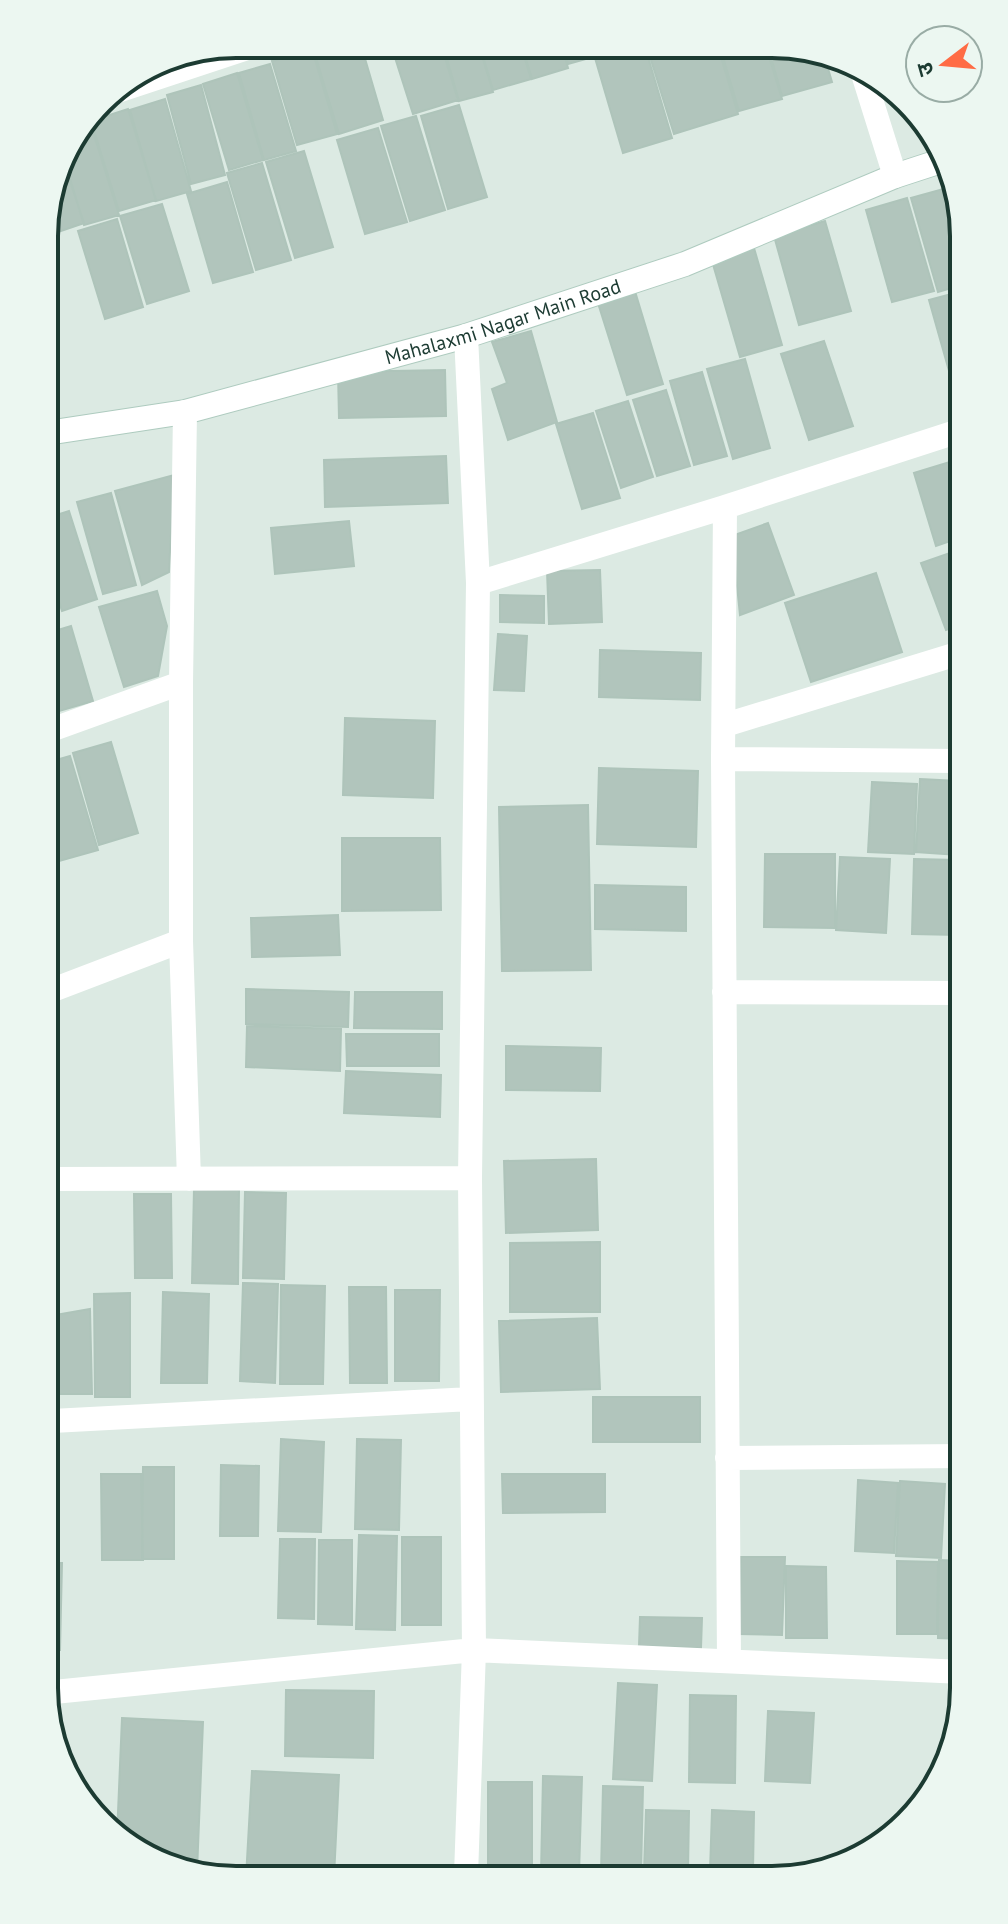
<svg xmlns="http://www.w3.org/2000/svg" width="1008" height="1924" viewBox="0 0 1008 1924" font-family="'PT Sans','Noto Sans Devanagari',sans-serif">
<rect width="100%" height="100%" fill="#dceae3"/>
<!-- building -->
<path fill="#b1c5bc" stroke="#aec4ba" stroke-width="2" d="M336 45H361L383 120 339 134 314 51Z
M391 45H441L458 100 413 114Z
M443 45 479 46 493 92 459 101Z
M480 46H521L531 79 493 90Z
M522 46H562L568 68 532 79Z
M563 46H605L607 53 568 64Z
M634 47H645L672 138 623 153 595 58Z
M647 47H718L738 114 674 134Z
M720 47H766L782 99 739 111Z
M768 47 809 48 824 55 832 82 782 96Z
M312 49 337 134 297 145 272 61Z
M270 64 296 151 264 160 239 73Z
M237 73 263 160 229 170 203 84Z
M201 85 225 175 191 184 167 95Z
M165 99 191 191 156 201 130 110Z
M459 105 487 197 448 209 421 116Z
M128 109 156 200 119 211 91 121Z
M416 116 445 210 410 221 381 126Z
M90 122 119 215 84 225 63 155 85 124Z
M378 128 407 222 365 234 337 140Z
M304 151 333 247 295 258 266 162Z
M62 157 84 223 46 236V212Z
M262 163 291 260 256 270 227 173Z
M227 182 253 272 213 283 187 194Z
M954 186 955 287 938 292 911 198Z
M907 198 934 291 892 302 866 210Z
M162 204 189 291 147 304 120 216Z
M117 219 143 307 105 319 78 231Z
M825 221 851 311 799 325 774 236Z
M754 248 782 345 740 357 712 261Z
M634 288 663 384 627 395 597 300Z
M955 293V385H953L929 300Z
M531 331 557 422 508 440 492 389 507 383 492 342Z
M824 341 853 426 809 440 781 354Z
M745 359 770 448 733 459 707 369Z
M445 370 446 416 339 418 338 372Z
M702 372 727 456 694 465 670 381Z
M666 390 690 466 657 476 633 400Z
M628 401 653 477 621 488 596 411Z
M593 413 620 498 582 509 556 424Z
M446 456 448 503 325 507 324 460Z
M956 460V539L936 546 914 473Z
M174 475 169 572 142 585 115 491Z
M111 493 136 585 103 594 77 502Z
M69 511 97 599 62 611 48 567 47 518Z
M349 521 354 566 275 574 271 528Z
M768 523 794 595 740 615 732 536Z
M956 551 957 626 946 630 921 563Z
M600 570 602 622 549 624 547 571Z
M876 573 902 652 811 682 785 603Z
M157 591 167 626 158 676 124 687 99 607Z
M500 595 544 596V623L500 622Z
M71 626 93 701 59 711 48 672V633Z
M498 634 527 636 524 691 494 690Z
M600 650 701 653 700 700 599 697Z
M48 680 57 712 48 715Z
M345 718 435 721 433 798 343 795Z
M111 742 138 833 99 845 73 753Z
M70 756 98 850 59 861 49 829V762Z
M599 768 698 771 696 847 597 844Z
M920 779 958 781V855L916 852Z
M872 782 917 784 914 854 868 852Z
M588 805 591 970 502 971 499 807Z
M342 838H440L441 910 342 911Z
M765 854H835V928L764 927Z
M840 857 890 859 886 933 836 930Z
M914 859 958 860 959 935 912 934Z
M595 885 686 887V931L595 929Z
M338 915 340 955 252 957 251 918Z
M246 989 349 992 348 1027 246 1024Z
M355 992H442V1029L354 1028Z
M247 1026 341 1029 340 1071 246 1067Z
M346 1034H439V1066H347Z
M506 1046 601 1048 600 1091 506 1090Z
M346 1071 441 1075 440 1117 344 1113Z
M596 1159 598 1230 506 1233 504 1161Z
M194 1189 239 1190 238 1284 192 1283Z
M245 1192 286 1193 284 1279 243 1278Z
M134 1194H171L172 1278H135Z
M600 1242V1312H510V1243Z
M243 1283 278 1284 275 1383 240 1381Z
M281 1285 325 1286 323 1384H280Z
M349 1287H386L387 1383H350Z
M395 1290H440L439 1381H395Z
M163 1292 209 1294 207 1383H161Z
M130 1293V1397H95L94 1294Z
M90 1309 92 1394H56L55 1315Z
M597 1318 600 1389 501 1392 499 1321Z
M593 1397H700V1442H593Z
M281 1439 324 1442 321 1532 278 1531Z
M357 1439 401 1440 399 1530 355 1529Z
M221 1465 259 1466 258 1536H220Z
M143 1467H174V1559H142Z
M101 1474H141L143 1560H102Z
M502 1474H605V1512L503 1513Z
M858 1480 898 1483 894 1553 855 1551Z
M900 1481 945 1484 941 1558 896 1556Z
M359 1535 397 1536 395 1630 356 1629Z
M402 1537H441V1625H402Z
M280 1539H315L314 1619 278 1618Z
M319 1540H352V1625L318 1624Z
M741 1557H785L782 1635 739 1634Z
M939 1560 963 1561V1639L938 1638Z
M897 1561 938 1562 937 1634H897Z
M53 1563H62L60 1650H54Z
M786 1566 826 1567 827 1638H786Z
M640 1617 702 1618 701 1648 639 1646Z
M618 1683 657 1685 652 1781 613 1779Z
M286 1690 374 1691 373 1758 285 1756Z
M690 1695 736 1696 735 1783 689 1782Z
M768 1711 814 1713 810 1783 765 1781Z
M122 1718 203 1722 197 1872 117 1836Z
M252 1771 339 1775 334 1877 246 1878Z
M543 1776 582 1777 579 1873 541 1874Z
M488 1782H532V1871L488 1870Z
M603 1786 643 1787 641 1873H601Z
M646 1810 689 1811 688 1872H644Z
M712 1810 754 1812 753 1871 710 1872Z"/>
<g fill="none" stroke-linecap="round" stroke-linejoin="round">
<defs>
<g id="secondary">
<path id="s1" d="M47 433 185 412 466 336 685 264 895 176 944 160"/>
</g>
</defs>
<!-- secondary casing -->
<use href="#secondary" stroke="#aecbbf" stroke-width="26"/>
<!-- street -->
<path stroke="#fff" stroke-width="24" d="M863 74 895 176
M108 94 259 44
M478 583 725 507
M181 683 185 412
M725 725 957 654
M48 731 181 683V941L189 1179
M723 759 958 761
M50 991 181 941
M724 992 959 993
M51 1179 470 1178
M52 1421 471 1399
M727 1458 962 1456
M729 1661 723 759 725 507 956 432
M54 1692 474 1650 470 1178 478 583 466 336
M466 1875 474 1650 963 1672"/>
<!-- secondary -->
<use href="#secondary" stroke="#fff" stroke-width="24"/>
</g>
<g text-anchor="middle" stroke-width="7" stroke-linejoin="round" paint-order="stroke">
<!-- street labels -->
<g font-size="20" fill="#1c3b32" stroke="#ecf7f1">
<text dy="7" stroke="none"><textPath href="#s1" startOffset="470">Mahalaxmi Nagar Main Road</textPath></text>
</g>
</g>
<!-- crop -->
<path d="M0 0H1008V1924H0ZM236 58H772A178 178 0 0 1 950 236V1688A178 178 0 0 1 772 1866H236A178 178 0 0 1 58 1688V236A178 178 0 0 1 236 58Z" fill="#ecf7f1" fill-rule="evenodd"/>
<path fill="none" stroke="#1c3b32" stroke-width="4" d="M236 58H772A178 178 0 0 1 950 236V1688A178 178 0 0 1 772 1866H236A178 178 0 0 1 58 1688V236A178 178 0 0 1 236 58Z"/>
<!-- north arrow -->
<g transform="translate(944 64) rotate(254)"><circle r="38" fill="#ecf7f1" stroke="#99aca5" stroke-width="2"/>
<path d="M0-6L14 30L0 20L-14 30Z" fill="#ff6c45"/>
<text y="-12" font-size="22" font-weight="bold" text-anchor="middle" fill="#1c3b32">उ</text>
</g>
</svg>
